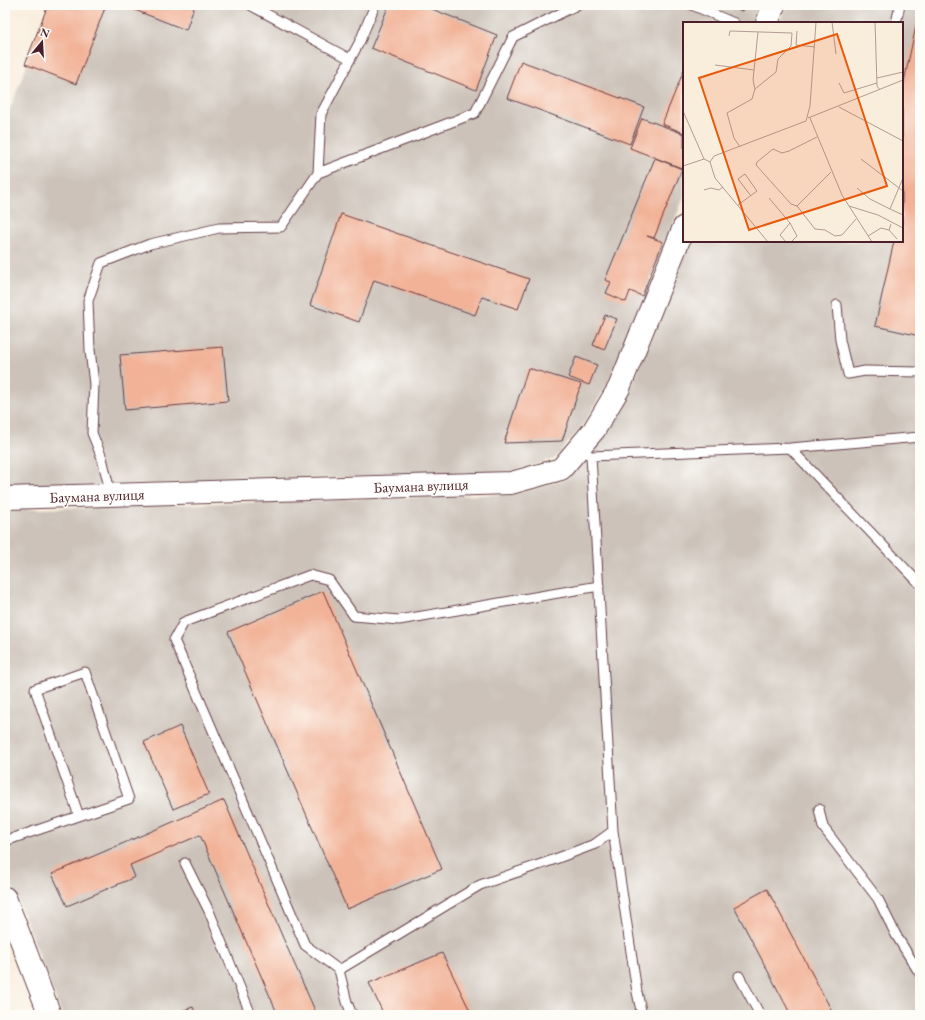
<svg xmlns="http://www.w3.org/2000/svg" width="925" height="1020" viewBox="0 0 925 1020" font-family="'EB Garamond',serif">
<rect width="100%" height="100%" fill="#fdfcf7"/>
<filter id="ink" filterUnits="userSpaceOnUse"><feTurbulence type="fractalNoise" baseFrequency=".025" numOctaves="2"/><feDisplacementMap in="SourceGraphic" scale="8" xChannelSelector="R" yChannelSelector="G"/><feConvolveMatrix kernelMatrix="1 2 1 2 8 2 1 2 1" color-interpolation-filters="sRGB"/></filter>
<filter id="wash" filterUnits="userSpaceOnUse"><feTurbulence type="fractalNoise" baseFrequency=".012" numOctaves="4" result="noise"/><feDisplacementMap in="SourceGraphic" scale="16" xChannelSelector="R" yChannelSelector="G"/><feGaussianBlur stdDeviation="0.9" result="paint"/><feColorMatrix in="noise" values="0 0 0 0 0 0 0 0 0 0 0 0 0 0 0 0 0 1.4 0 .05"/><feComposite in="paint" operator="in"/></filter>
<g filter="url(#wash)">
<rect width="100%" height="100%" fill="#f9eddc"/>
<!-- industrial -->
<path fill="#ccc2b9" d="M50 5H762L755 23H684V197L608 383 584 424 554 459 510 472 5 489V122Z
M786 5H920V1015H62L5 867V510L513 494 567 479 603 436 629 393 690 241H902V23H779Z"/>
<g id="blocks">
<!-- building -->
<path fill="#f2b297" d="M48 5H106L76 84 25 64Z
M122 5H195L186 30Z
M389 5H422L497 35 476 90 371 48Z
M727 5H744L742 11Z
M919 12H920V336L875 326 894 241H902V91Z
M521 61 644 107 630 144 507 98Z
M684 70V133L662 124Z
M642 118 684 134V169L630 148Z
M655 158 682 169 654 238 647 236 663 242 642 296 630 291 626 302 606 293 611 282 605 280Z
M341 214 529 279 518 309 482 297 475 315 374 280 359 322 310 305Z
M605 315 617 319 604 350 593 345Z
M223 347 228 401 125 410 120 355Z
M576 357 597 365 589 385 568 377Z
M528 368 581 384 562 441 504 443Z
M323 591 442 869 347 909 228 632Z
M180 726 209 794 173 809 144 742Z
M224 800 283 938 317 1015H278L200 835 130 865 135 877 67 906 52 874Z
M767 889 834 1015H791L734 907Z
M442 953 472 1015H384L369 983Z
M193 1007 196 1015H169Z"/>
</g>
</g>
<g filter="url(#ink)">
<use href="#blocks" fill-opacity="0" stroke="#643e46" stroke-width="1"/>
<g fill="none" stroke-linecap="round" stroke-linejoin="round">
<defs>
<path id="lane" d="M250 5 350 59
M692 5 734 23
M896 23 900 5
M318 173 321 114 360 41 375 5
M837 305 840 340 848 374 865 371 920 372
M790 448 920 584
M586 453 591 456 790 448 920 437
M591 456 613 831 637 992 642 1015
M111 495 102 458 92 433 94 384 90 350 88 301 101 263 150 244 219 228 281 227 318 173 475 113 513 37 577 5
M819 809 823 827 878 899 896 935 920 974
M5 841 129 799 85 672 35 689 79 816
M185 863 209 911 251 1015
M339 970 305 945 174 640 184 622 310 575 329 580 354 616 399 620 599 586
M739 976 760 1015
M352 1015 347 1002 339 970 480 885 550 861 595 844 613 831"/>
<path id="secondary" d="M767 23 774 5
M5 498 511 483 561 469 594 430 619 388 684 227
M5 898 50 1015"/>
</defs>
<!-- lane casing -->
<use href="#lane" stroke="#643e46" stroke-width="11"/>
<!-- secondary casing -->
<use href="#secondary" stroke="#643e46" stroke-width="24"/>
<!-- lane -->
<use href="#lane" stroke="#fff" stroke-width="9"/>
<!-- secondary -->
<use href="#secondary" stroke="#fff" stroke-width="22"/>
</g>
</g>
<g text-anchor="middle" stroke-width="3" stroke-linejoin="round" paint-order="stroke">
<!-- street labels -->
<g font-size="15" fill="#4a1f2b" stroke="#fdfcf7">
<text transform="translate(421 486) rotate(-2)" y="5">Баумана вулиця</text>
<text transform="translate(97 496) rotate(-2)" y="5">Баумана вулиця</text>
</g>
</g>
<!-- overview -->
<g transform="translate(683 22)">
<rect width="220" height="220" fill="#f9eddc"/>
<path fill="none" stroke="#b39b95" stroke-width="1" d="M149 0 153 32M192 0 194 64 197 68M114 9 113 23 132 25M46 14 47 9 109 11 108 24 95 37 93 50 72 67 69 77 44 91 51 116 57 125M32 43 71 48M194 56 220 50M156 61 161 71 194 61M72 67 70 58 75 10M156 85 220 119M0 89 21 137 27 140M125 96 220 58M127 96 159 173 189 220M178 137 220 169M0 144 21 137M148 150 114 184 132 207 142 208 152 214 159 213 173 197M220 156 207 187 220 193M174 166 187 177 207 187M21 168 28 166 36 168 40 165M86 176 107 201 97 213 103 220M55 183 74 169 62 152 55 157 68 174M114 184 108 182 73 143 74 140 90 127 99 131 106 129 134 115M166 184 195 193 220 206M107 201 114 214 108 220M208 202 206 208 214 217M185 214 198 206 206 208M85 220 32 156 27 140 31 134 123 99 127 84 133 0"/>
<path fill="#e8590c" fill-opacity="0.15" stroke="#e8590c" stroke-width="2" d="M154 12 204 164 66 208 16 56Z"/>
<rect width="220" height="220" fill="none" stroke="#4a1f2b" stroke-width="2"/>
</g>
<!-- margin -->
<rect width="925" height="1020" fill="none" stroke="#fdfcf7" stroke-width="20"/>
<!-- north arrow -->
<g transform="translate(42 42) rotate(18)" stroke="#fdfcf7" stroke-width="3" paint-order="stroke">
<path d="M0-3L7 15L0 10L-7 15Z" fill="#4a1f2b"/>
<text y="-6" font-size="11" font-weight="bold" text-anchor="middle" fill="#4a1f2b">N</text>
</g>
</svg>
